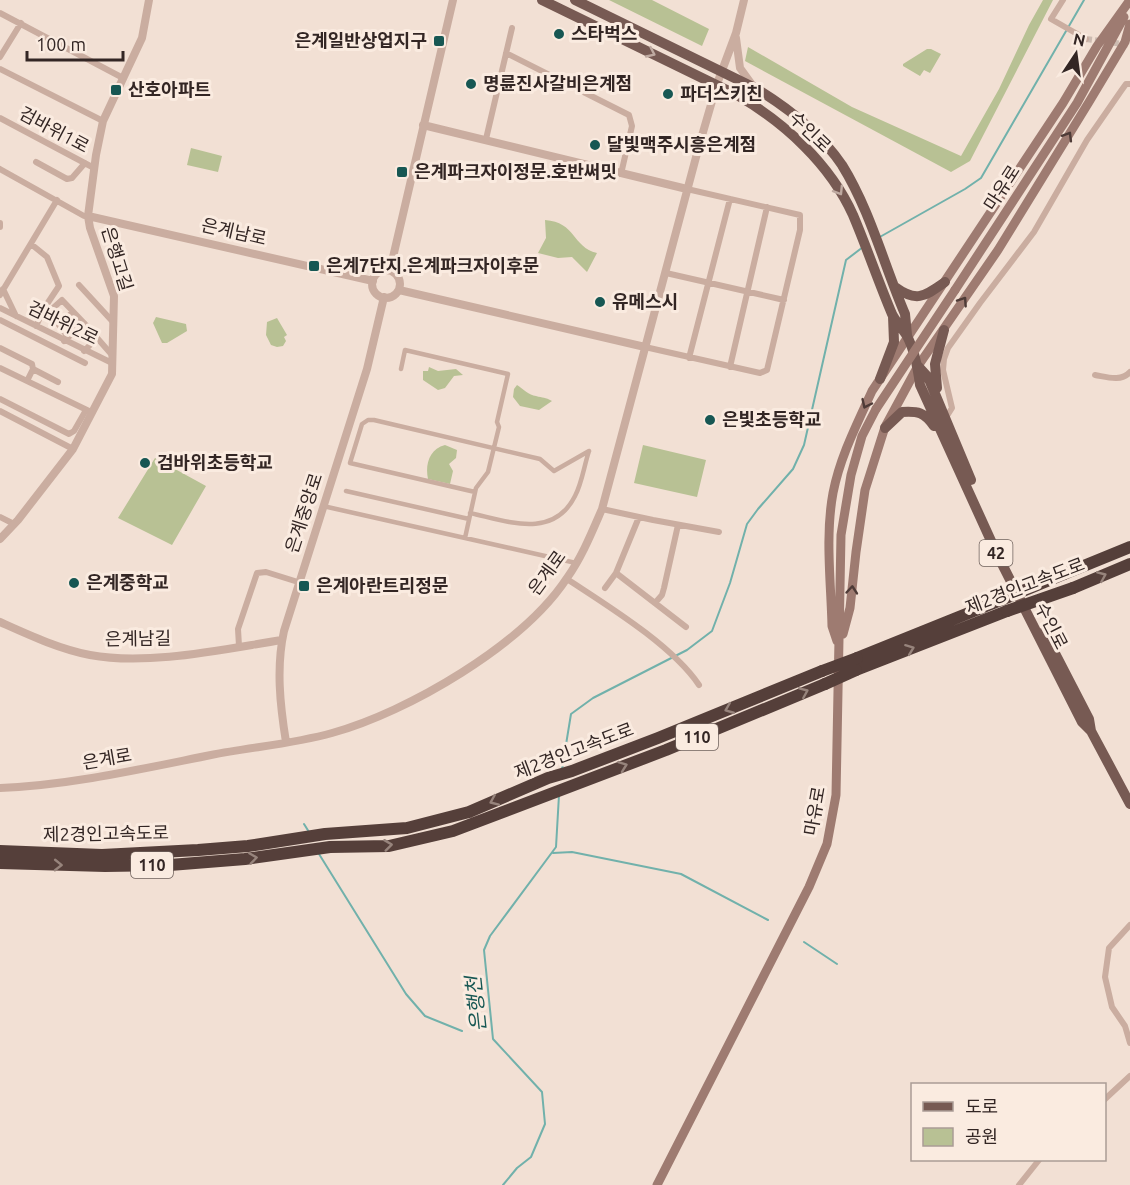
<svg xmlns="http://www.w3.org/2000/svg" width="1130" height="1185" viewBox="0 0 1130 1185" font-family="Ubuntu,'Noto Sans KR',sans-serif">
<rect width="100%" height="100%" fill="#f2e0d4"/>
<!-- green -->
<path fill="#b8c194" d="M609 0H652L709 29 702 46Z
M1043 0H1053L970 161 951 172 745 61 748 47 852 107 961 156 999 89 1029 25Z
M927 49H931L941 54 930 73 924 70 920 76 903 66V64Z
M191 148 222 156 218 172 187 165Z
M545 220C576 222 572 247 597 253L587 272 572 257 558 258 538 253 546 238Z
M156 317 186 324 187 331 167 343H162L153 323Z
M277 318 287 335 284 337 286 341 283 346 277 347 271 345 266 335 267 322Z
M429 367 438 371 456 369 463 375 454 376 445 388 438 390 423 380V371H428Z
M517 385C523 389 529 395 536 396 543 398 545 397 552 401L539 410 520 406 513 397 514 389Z
M445 445 457 450 456 458 449 464 453 471 450 484 428 479C425 465 429 449 445 445Z
M643 445 706 460 697 497 634 483Z
M155 458 206 486 172 545 118 518Z"/>
<g fill="none" stroke-linecap="round" stroke-linejoin="round">
<!-- stream -->
<path stroke="#71b1ab" stroke-width="2" d="M878 238 965 189 981 178 1084 0
M562 769 571 714 593 698 687 650 712 631 730 583 747 524 758 509 793 469 804 445 846 260 863 247
M304 824 309 832
M553 853 572 852 681 874 768 920
M319 854 406 994 425 1016 462 1031
M804 942 837 964
M503 1185 517 1168 531 1157 545 1124 542 1092 493 1039 484 950 490 936 556 847 559 795"/>
<!-- minor-tunnel -->
<path stroke="#ccbbb1" stroke-width="6" stroke-dasharray="6 3" stroke-linecap="butt" d="M1086 39 1130 45"/>
<!-- pedestrian -->
<path stroke="#caada0" stroke-width="4.5" d="M401 369 405 350 508 374 497 422 499 427 488 472 476 488 465 538
M346 491 469 519
M475 492 350 463 362 424 368 420H374L540 459 554 471 589 451
M323 506 576 563
M470 513C507 521 553 540 575 496 582 483 584 466 589 451"/>
<!-- minor -->
<path stroke="#caada0" stroke-width="6" d="M1063 0 1051 19 1086 39
M0 13 123 78
M506 53 629 115 632 126 621 174
M0 57 21 23
M0 69 103 121
M0 118 94 168
M486 139 512 28
M36 162 67 179 72 178 85 163
M0 169 84 216H88
M0 223V227
M31 244 47 257 59 286 45 307 36 326
M666 273 784 300
M79 285 113 322
M3 289 16 316
M0 295 57 200
M0 308 112 363
M52 309 62 300 84 323 64 341
M0 320 85 363
M84 323 112 355
M68 337 59 325 73 312
M645 347 760 373 767 370 800 230V215L687 189
M0 348 32 364 33 369
M84 351 97 338
M689 358 730 199
M730 367 767 207
M0 368 89 411
M1095 375C1107 377 1121 382 1130 372
M27 381 33 369 58 382
M0 399 69 434 74 431 86 410
M0 411 73 449
M945 419 952 408 943 370 944 359 948 348 980 303 1034 232 1087 140 1121 91 1126 84H1130
M602 509 653 520 719 532
M0 517 14 524
M616 573 686 627
M567 579C608 606 672 645 699 685
M605 588 616 573 639 517
M655 603 662 595 664 588 678 525
M239 646 238 629 257 573 266 572 298 582
M1130 925 1109 948 1105 977 1112 1007 1125 1026 1130 1043
M1104 1100 1130 1076
M1019 1185 1039 1160"/>
<!-- tertiary -->
<path stroke="#caada0" stroke-width="8" d="M736 38 740 68 753 86
M423 125 687 189
M88 216 373 281
M390 270 453 0
M372 284a14 14 0 1 1 28 0a14 14 0 1 1-28 0Z
M399 290 645 347
M0 539 18 520 73 449 112 374 114 296 90 228 88 216 96 155 103 121 142 38 149 0
M0 622C29 635 59 649 90 655 148 666 224 649 282 640
M286 742C280 705 276 667 284 631L367 369 384 297
M0 788C71 785 141 769 211 755 251 747 293 744 332 733 408 712 523 645 567 578 582 557 592 532 602 509L699 146 717 84 736 33 744 0"/>
<!-- secondary -->
<path stroke="#9e7b71" stroke-width="9" d="M955 290 1077 103 1124 17
M843 634 850 608 856 552 865 490 885 427 918 366 998 250 1089 102 1125 42 1130 24
M837 641 832 626C831 583 825 536 833 493 840 457 857 424 872 391L1063 103 1097 46 1130 0
M657 1185 809 887 827 844 836 795 841 535 851 475 862 436 876 409"/>
<!-- primary -->
<path stroke="#775a53" stroke-width="10" d="M542 0 737 95C785 123 830 164 853 215 867 248 878 281 892 314 896 322 902 328 907 336 915 351 918 369 920 385L997 554 1082 722 1091 731 1130 804
M575 0 757 89C788 108 821 134 842 165 870 210 884 265 905 314L907 335
M895 287C917 303 925 296 945 282
M918 366 928 377 971 480
M880 379 894 342 893 316
M937 388 935 364 944 330
M885 428 902 412C918 411 924 412 934 426
M1044 632 1089 719 1091 731"/>
<!-- motorway -->
<path stroke="#553f3a" stroke-width="12" d="M1064 574 1130 547
M1073 588 1130 564
M857 658 1001 600
M856 670 1007 611
M0 851 102 855 198 850 248 846 325 834 407 828 469 812 548 778 572 771 658 738 822 671
M0 863 105 866 170 865 245 859 330 847 389 846 453 831 666 750 825 684"/>
<!-- secondary-bridge -->
<path stroke="#9e7b71" stroke-width="9" d="M876 409 955 290"/>
<!-- motorway-bridge -->
<path stroke="#553f3a" stroke-width="12" d="M1001 600 1064 574
M1007 611 1073 588
M822 671 857 658
M825 684 856 670"/>
</g>
<!-- one-way arrows -->
<defs><path id="oneway-chevron" d="M-2-3.5L2.5 0L-2 3.5" fill="none" stroke-width="1.6" stroke-linecap="round" stroke-linejoin="round" transform="scale(1.5)"/></defs>
<g stroke="#bfaaa1">
<use href="#oneway-chevron" transform="translate(651 53) rotate(25)"/>
<use href="#oneway-chevron" transform="translate(839 191) rotate(58)"/>
</g>
<g stroke="#4e3b37">
<use href="#oneway-chevron" transform="translate(1068 136) rotate(-59)"/>
<use href="#oneway-chevron" transform="translate(963 301) rotate(-56)"/>
<use href="#oneway-chevron" transform="translate(866 404) rotate(115)"/>
<use href="#oneway-chevron" transform="translate(852 590) rotate(-85)"/>
</g>
<g stroke="#97847c">
<use href="#oneway-chevron" transform="translate(1102 576) rotate(-23)"/>
<use href="#oneway-chevron" transform="translate(910 649) rotate(-21)"/>
<use href="#oneway-chevron" transform="translate(804 692) rotate(-23)"/>
<use href="#oneway-chevron" transform="translate(729 709) rotate(158)"/>
<use href="#oneway-chevron" transform="translate(623 766) rotate(-20)"/>
<use href="#oneway-chevron" transform="translate(494 801) rotate(157)"/>
<use href="#oneway-chevron" transform="translate(388 845) rotate(-7)"/>
<use href="#oneway-chevron" transform="translate(253 858) rotate(-8)"/>
<use href="#oneway-chevron" transform="translate(58 865) rotate(1)"/>
</g>
<!-- markers -->
<g fill="#175753" stroke="#faebe0" stroke-width="2">
<circle cx="559" cy="34" r="6"/>
<rect x="433" y="35" width="12" height="12" rx="3"/>
<circle cx="471" cy="84" r="6"/>
<rect x="110" y="84" width="12" height="12" rx="3"/>
<circle cx="668" cy="94" r="6"/>
<circle cx="595" cy="145" r="6"/>
<rect x="396" y="166" width="12" height="12" rx="3"/>
<rect x="308" y="260" width="12" height="12" rx="3"/>
<circle cx="600" cy="302" r="6"/>
<circle cx="710" cy="420" r="6"/>
<circle cx="145" cy="463" r="6"/>
<circle cx="74" cy="583" r="6"/>
<rect x="298" y="580" width="12" height="12" rx="3"/>
</g>
<g text-anchor="middle" stroke-width="6" stroke-linejoin="round" paint-order="stroke">
<!-- shield labels -->
<g fill="#faebe0" stroke="#6f615c" stroke-width="1.5">
<rect x="979.5" y="540" width="33" height="26" rx="4.5"/>
<rect x="676" y="724" width="42" height="26" rx="4.5"/>
<rect x="131" y="852" width="42" height="26" rx="4.5"/>
</g>
<g font-size="16" font-weight="bold" fill="#332624">
<text x="996" y="559">42</text>
<text x="697" y="743">110</text>
<text x="152" y="871">110</text>
</g>
<!-- poi labels -->
<g font-size="18" font-weight="bold" fill="#332624" stroke="#faebe0" text-anchor="start">
<text x="571" y="40">스타벅스</text>
<text x="427" y="47" text-anchor="end">은계일반상업지구</text>
<text x="483" y="90">명륜진사갈비은계점</text>
<text x="128" y="96">산호아파트</text>
<text x="680" y="100">파더스키친</text>
<text x="607" y="151">달빛맥주시흥은계점</text>
<text x="414" y="178">은계파크자이정문.호반써밋</text>
<text x="326" y="272">은계7단지.은계파크자이후문</text>
<text x="612" y="308">유메스시</text>
<text x="722" y="426">은빛초등학교</text>
<text x="157" y="469">검바위초등학교</text>
<text x="86" y="589">은계중학교</text>
<text x="316" y="592">은계아란트리정문</text>
</g>
<!-- street labels -->
<g font-size="18" fill="#332624" stroke="#faebe0">
<text transform="translate(54 130) rotate(28)" y="6">검바위1로</text>
<text transform="translate(810 132) rotate(44)" y="6">수인로</text>
<text transform="translate(1002 188) rotate(-57)" y="6">마유로</text>
<text transform="translate(234 232) rotate(13)" y="6">은계남로</text>
<text transform="translate(117 259) rotate(73)" y="6">은행고길</text>
<text transform="translate(63 323) rotate(26)" y="6">검바위2로</text>
<text transform="translate(304 513) rotate(-72)" y="6">은계중앙로</text>
<text transform="translate(547 573) rotate(-54)" y="6">은계로</text>
<text transform="translate(1025 586) rotate(-21)" y="6">제2경인고속도로</text>
<text transform="translate(1051 626) rotate(63)" y="6">수인로</text>
<text transform="translate(138 639) rotate(-1)" y="6">은계남길</text>
<text transform="translate(574 751) rotate(-21)" y="6">제2경인고속도로</text>
<text transform="translate(107 759) rotate(-10)" y="6">은계로</text>
<text transform="translate(815 811) rotate(-80)" y="6">마유로</text>
<text transform="translate(106 834) rotate(-1)" y="6">제2경인고속도로</text>
</g>
<!-- water labels -->
<g font-size="20" font-style="italic" fill="#175753" stroke="#faebe0">
<text transform="translate(476 1004) rotate(-96)" y="7">은행천</text>
</g>
</g>
<!-- legend -->
<rect x="911" y="1083" width="195" height="78" fill="#faebe0" stroke="#aa9c95" stroke-width="1.5"/>
<rect x="923" y="1102" width="30" height="9" fill="#775a53" stroke="#aa9c95" stroke-width="1.5"/>
<text x="965" y="1113" font-size="18" fill="#332624">도로</text>
<rect x="923" y="1128" width="30" height="18" fill="#b8c194" stroke="#aa9c95" stroke-width="1.5"/>
<text x="965" y="1143" font-size="18" fill="#332624">공원</text>
<!-- north arrow -->
<g transform="translate(1076 54) rotate(13)" stroke="#faebe0" stroke-width="4.5" paint-order="stroke">
<path d="M0-4.5L10 22L0 15L-10 22Z" fill="#332624"/>
<text y="-9" font-size="16" font-weight="bold" text-anchor="middle" fill="#332624">N</text>
</g>
<!-- scale -->
<path d="M27 51v9h96v-9" fill="none" stroke="#332624" stroke-width="3"/>
<text x="36" y="51" font-size="18" fill="#332624" stroke="#faebe0" stroke-width="4.5" paint-order="stroke">100 m</text>
</svg>
